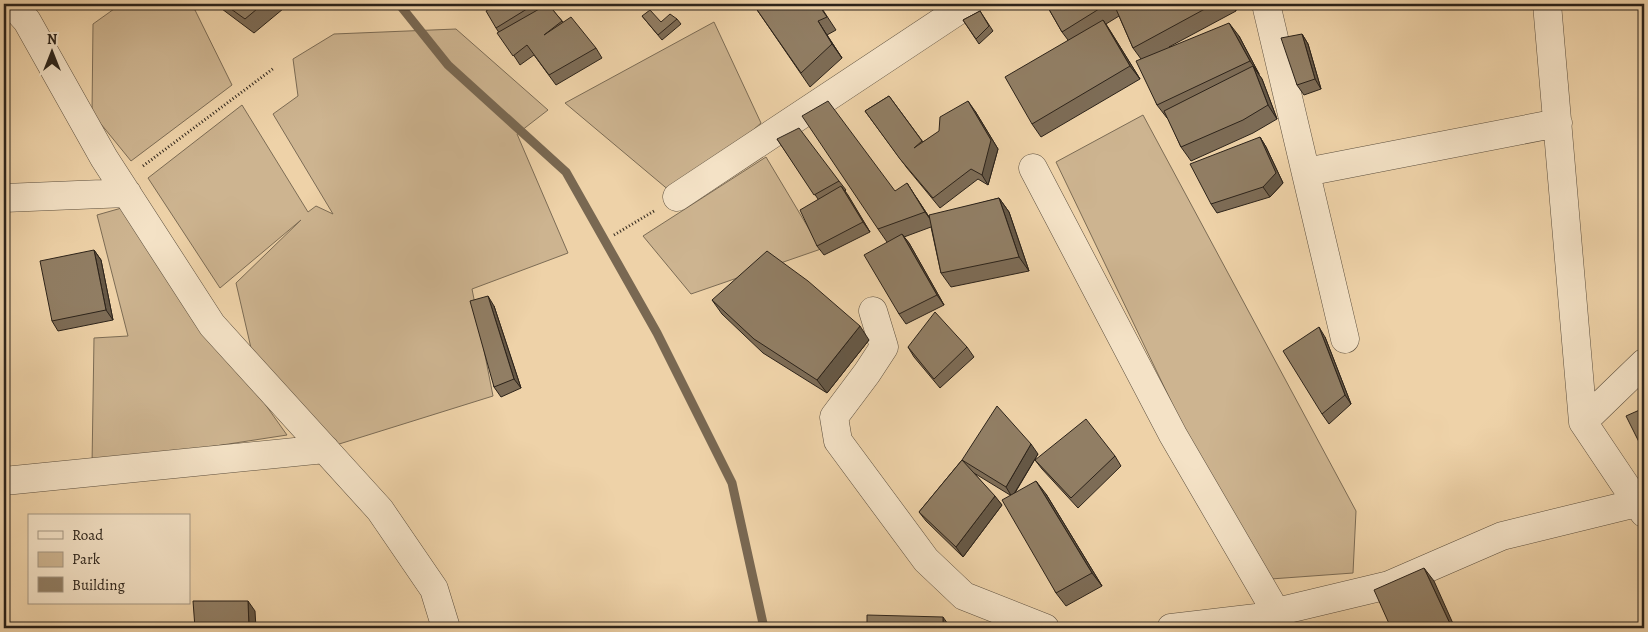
<svg xmlns="http://www.w3.org/2000/svg" width="1648" height="632" viewBox="0 0 1648 632" font-family="Alegreya,serif">
<rect width="100%" height="100%" fill="#eed2a8"/>
<filter id="stains"><feTurbulence type="fractalNoise" baseFrequency=".004" numOctaves="4"/><feColorMatrix values="0 0 0 0 .2 0 0 0 0 .09 0 0 0 0 .02 0 0 0 .5 -.17"/></filter>
<radialGradient id="worn" r=".72"><stop offset=".6" stop-color="#630" stop-opacity="0"/><stop offset="1" stop-color="#630" stop-opacity=".3"/></radialGradient>
<!-- green -->
<path fill="#cdb490" stroke="#7c6c55" d="M121 4H192L232 85 131 161 92 113 93 24Z
M714 22 761 123 677 197 565 103Z
M456 29 548 110 517 134 568 253 472 289 493 396 336 445 251 348 236 283 301 220 220 288 148 178 242 105 308 212 316 206 333 214 273 114 298 96 293 59 334 34Z
M1143 115 1356 511 1353 573 1257 580 1056 162Z
M766 157 821 249 691 294 643 236Z
M125 207 287 435 92 465 94 338 128 336 97 215Z"/>
<g fill="none" stroke-linecap="round" stroke-linejoin="round">
<!-- stream -->
<path stroke="#796852" stroke-width="9" d="M399 4 448 65 566 172 657 333 732 483 764 628"/>
<defs>
<path id="minor" d="M12 4 27 21 104 158 212 325 380 510 434 589 446 628
M1266 4 1345 339
M1547 4 1583 422 1644 513
M1033 168 1173 435 1276 612
M1306 172 1558 123
M677 197 968 4
M4 198 127 193
M873 311 884 347 867 373 834 417 838 441 926 560 964 596 1045 628
M1583 422 1644 363
M4 481 325 449
M1171 628 1265 617 1276 612 1389 585 1502 536 1637 503"/>
</defs>
<!-- minor casing -->
<use href="#minor" stroke="#5c4f3e" stroke-width="29"/>
<!-- path -->
<path stroke="#2c231a" stroke-width="3" stroke-dasharray="1 2.5" stroke-linecap="butt" d="M143 166 274 68
M614 235 654 211"/>
<!-- minor -->
<use href="#minor" stroke="#f4e2c6" stroke-width="28"/>
</g>
<!-- wall -->
<path fill="#7d6c56" stroke="#2c231a" d="M217 4H289L254 33 218 6Z
M498 4H551L552 7 551 8 563 22 596 48 602 58 556 85 534 55 520 65 496 28Z
M627 4H638L631 9Z
M753 4H819L836 30 827 35 842 58 810 87Z
M919 4H926L921 7Z
M1046 4H1234L1236 11 1169 47 1239 36 1259 74V75L1262 79 1277 119 1253 133 1191 161 1181 147 1168 118H1167L1157 105 1141 59 1133 48 1119 16 1106 24 1140 79 1041 137 1032 124 1068 40 1062 32Z
M980 11 993 31 979 44 963 20Z
M642 16 661 22 677 19 681 24 662 40Z
M1302 34 1308 44 1321 89 1304 95 1297 85Z
M889 96 923 142 975 111 998 149 988 185 978 179 940 208 907 168 865 111Z
M1260 137 1266 147 1283 183 1270 197 1217 213 1211 204Z
M777 139 839 181 846 190 845 191 870 232 824 255 817 246 818 199Z
M895 191 916 197 929 217 999 198 1009 212 1029 271 951 287 941 273 931 227 904 237 909 243 944 305 906 324 899 314 887 242 878 229Z
M94 250 101 260 113 320 58 331 52 321Z
M712 300 869 340 827 393 763 353 722 314Z
M494 306 521 388 501 397 494 387Z
M1325 337 1351 404 1329 424 1322 414Z
M908 347H967L974 357 940 388 914 357Z
M1038 454 1015 493 1046 494 1102 586 1066 606 1056 593 1010 495 974 473 1002 505 963 557 926 521 919 512 962 460Z
M1115 456 1121 466 1078 508 1042 469 1035 460Z"/>
<!-- shaded-wall -->
<path fill="#665846" stroke="#2c231a" d="M1231 4H1234L1236 11Z
M1103 20 1112 34 1140 79 1130 66Z
M818 21 827 35 842 58 832 44Z
M1229 23 1239 36 1259 74 1250 61Z
M1302 34 1308 44 1321 89 1315 79Z
M1253 66 1262 79 1277 119 1268 105Z
M968 101 975 111 998 149 988 185 982 175Z
M1260 137 1266 147 1283 183 1270 197 1263 187Z
M907 183 916 197 935 226 925 212Z
M841 186 848 195 870 232 863 222Z
M999 198 1009 212 1029 271 1019 257Z
M902 234 909 243 944 305 937 295Z
M94 250 101 260 113 320 106 310Z
M488 296 494 306 521 388 514 379Z
M860 326 869 340 827 393 817 380Z
M1319 327 1325 337 1351 404 1345 395Z
M1031 444 1038 454 1012 497 1006 487Z
M1036 481 1046 494 1102 586 1092 573Z
M995 496 1002 505 963 557 956 547Z
M1424 568 1434 581 1455 628H1452Z
M248 601 255 611 256 628H249Z
M943 617 950 627V628H943Z"/>
<!-- building -->
<path fill="#917e64" stroke="#2c231a" d="M224 4H263L245 19Z
M498 4H535L496 28 486 11Z
M548 4 562 21 544 35 571 17 596 48 549 75 527 45 513 56 497 33Z
M753 4H818L827 17 818 21 832 44 801 73Z
M1046 4H1107L1062 32Z
M1125 4H1214L1133 48 1116 9Z
M650 10 661 22 670 14 677 19 658 35 642 16Z
M980 11 989 26 976 39 963 20Z
M1103 20 1130 66 1032 124 1005 77Z
M1229 23 1250 61 1157 105 1136 61Z
M1302 34 1315 79 1297 85 1281 38Z
M1253 66 1268 105 1243 120 1181 147 1164 111Z
M889 96 922 141 914 148 939 131 940 117 968 101 991 140 982 175 971 169 933 198 900 159 865 111Z
M828 101 895 191 907 183 925 212 878 229 802 116Z
M799 128 839 181 814 195 777 139Z
M1260 137 1276 173 1263 187 1211 204 1190 164Z
M841 186 863 222 817 246 800 210Z
M999 198 1019 257 941 273 929 215Z
M902 234 937 295 899 314 864 255Z
M94 250 106 310 52 321 40 261Z
M767 251 808 281 860 326 817 380 754 339 712 300Z
M488 296 514 379 494 387 470 301Z
M935 312 967 347 934 379 908 347Z
M1319 327 1345 395 1322 414 1283 351Z
M997 406 1031 444 1006 487 962 460Z
M1644 408V452L1626 416Z
M1086 419 1115 456 1071 498 1035 460Z
M962 460 995 496 956 547 919 512Z
M1036 481 1092 573 1056 593 1002 500Z
M1424 568 1452 628H1391L1374 590Z
M193 601H248L249 628H195Z
M867 615 943 617V628H867Z
M1044 625 1046 628H1021Z"/>
<!-- margin -->
<rect width="1648" height="632" fill="none" stroke="#eed2a8" stroke-width="20"/>
<rect x="5" y="5" width="1638" height="622" fill="none" stroke="#2c231a" stroke-width="2.5"/>
<rect x="10" y="10" width="1628" height="612" fill="none" stroke="#2c231a"/>
<!-- legend -->
<rect x="28" y="514" width="162" height="90" fill="#f4e2c6" stroke="#a49681"/>
<rect x="38" y="531" width="25" height="8" fill="#f4e2c6" stroke="#a49681"/>
<text x="72" y="540" font-size="15" fill="#2c231a">Road</text>
<rect x="38" y="552" width="25" height="15" fill="#cdb490" stroke="#a49681"/>
<text x="72" y="564" font-size="15" fill="#2c231a">Park</text>
<rect x="38" y="577" width="25" height="15" fill="#917e64" stroke="#a49681"/>
<text x="72" y="590" font-size="15" fill="#2c231a">Building</text>
<!-- north arrow -->
<g transform="translate(52 52)" stroke="#f4e2c6" stroke-width="4" paint-order="stroke">
<path d="M0-4L9 19L0 12L-9 19Z" fill="#2c231a"/>
<text y="-8" font-size="14" font-weight="bold" text-anchor="middle" fill="#2c231a">N</text>
</g>
<rect width="100%" height="100%" filter="url(#stains)"/>
<rect width="100%" height="100%" fill="url(#worn)"/>
</svg>
